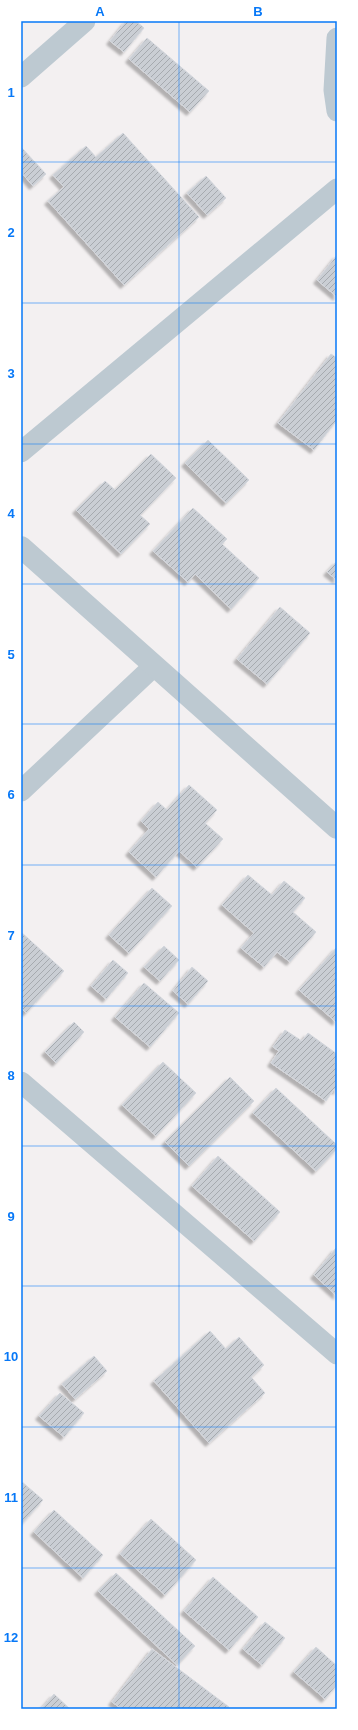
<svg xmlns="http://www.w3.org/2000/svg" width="358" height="1730" viewBox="0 0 358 1730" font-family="Arial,sans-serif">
<defs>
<pattern id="building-hatch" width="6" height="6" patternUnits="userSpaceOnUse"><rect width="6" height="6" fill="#caced4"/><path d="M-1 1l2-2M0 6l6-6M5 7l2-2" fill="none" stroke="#a6aaaf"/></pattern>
<filter id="shadow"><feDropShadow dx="-3.5" dy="3.5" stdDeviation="1" flood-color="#0004"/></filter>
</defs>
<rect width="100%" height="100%" fill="#f3f0f1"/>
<!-- building -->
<path fill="url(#building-hatch)" stroke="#d4d7dd" filter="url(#shadow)" d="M126 21H136L144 28 124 52 110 41Z
M147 38 209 91 190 112 129 59Z
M123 133 199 217 124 285 48 201 64 187 53 175 86 146 96 157Z
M21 147 46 174 33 186 21 172Z
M206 176 226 198 207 215 187 193Z
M337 255V297L317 280Z
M331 354 337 358V420L314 450 278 423Z
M208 440 249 480 226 503 185 463Z
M151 454 176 478 140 515 150 524 121 554 76 510 105 481 115 490Z
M193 508 227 539 222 544 259 578 231 609 195 574 188 582 153 551Z
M337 561V580L327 572Z
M280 607 310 633 267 684 237 659Z
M189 785 217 810 205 823 223 839 197 867 179 851 156 877 129 852 149 829 141 821 158 802 167 810Z
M248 875 272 895 284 881 305 898 293 912 316 932 290 962 277 952 264 967 241 948 254 933 222 905Z
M152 888 172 906 129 953 109 935Z
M21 932 64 971 26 1013 21 1008Z
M164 946 179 960 160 981 144 967Z
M337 947V1020L336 1022 299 990Z
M113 960 128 973 106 999 91 986Z
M192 967 208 981 188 1004 173 991Z
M144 983 179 1013 150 1047 115 1017Z
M74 1022 84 1032 56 1063 45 1052Z
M285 1030 302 1041 308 1033 337 1054V1060L335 1064 337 1065V1091L334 1089 326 1101 271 1063 279 1051 273 1047Z
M163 1062 196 1093 156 1136 122 1105Z
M230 1077 254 1101 189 1166 165 1142Z
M276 1088 337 1145V1149L316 1171 253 1113Z
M218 1156 280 1212 254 1241 192 1186Z
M336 1248 337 1249V1296L314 1275Z
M210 1331 226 1349 239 1337 264 1365 251 1377 265 1393 209 1443 154 1381Z
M94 1356 107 1371 75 1399 62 1384Z
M60 1393 84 1413 64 1437 39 1416Z
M21 1481 43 1500 21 1525Z
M54 1510 103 1555 83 1578 34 1532Z
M151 1519 196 1560 165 1595 120 1554Z
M116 1573 195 1646 177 1665 98 1591Z
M213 1577 258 1617 229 1650 184 1611Z
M265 1622 285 1638 262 1665 243 1649Z
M316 1647 337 1666V1685L325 1699 294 1672Z
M152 1649 229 1707 228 1709H122L112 1702Z
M54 1694 70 1709H41Z"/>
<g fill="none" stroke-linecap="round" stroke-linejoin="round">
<!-- minor -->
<path stroke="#bdc9d1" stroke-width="21" d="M337 38 334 90 337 111
M21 77 85 21
M21 452 337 189
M21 791 154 666
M21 1082 337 1354"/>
<!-- tertiary -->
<path stroke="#bdc9d1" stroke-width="22" d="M21 547 337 828"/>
</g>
<!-- grid -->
<path fill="none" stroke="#0778f7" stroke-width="1" stroke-opacity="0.55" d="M179 21V1709M21 162H337M21 303H337M21 444H337M21 584H337M21 724H337M21 865H337M21 1006H337M21 1146H337M21 1286H337M21 1427H337M21 1568H337"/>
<!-- border -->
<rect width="358" height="1730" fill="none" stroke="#ffffff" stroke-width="44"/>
<rect x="22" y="22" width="314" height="1686" fill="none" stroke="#0778f7" stroke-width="1.5"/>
<g font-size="13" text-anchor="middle" font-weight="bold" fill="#0778f7">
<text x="100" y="16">A</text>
<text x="258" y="16">B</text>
<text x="11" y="97">1</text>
<text x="11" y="237">2</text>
<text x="11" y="378">3</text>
<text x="11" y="518">4</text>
<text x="11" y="659">5</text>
<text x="11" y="799">6</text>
<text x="11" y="940">7</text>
<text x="11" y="1080">8</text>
<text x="11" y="1221">9</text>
<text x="11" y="1361">10</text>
<text x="11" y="1502">11</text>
<text x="11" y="1642">12</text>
</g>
</svg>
